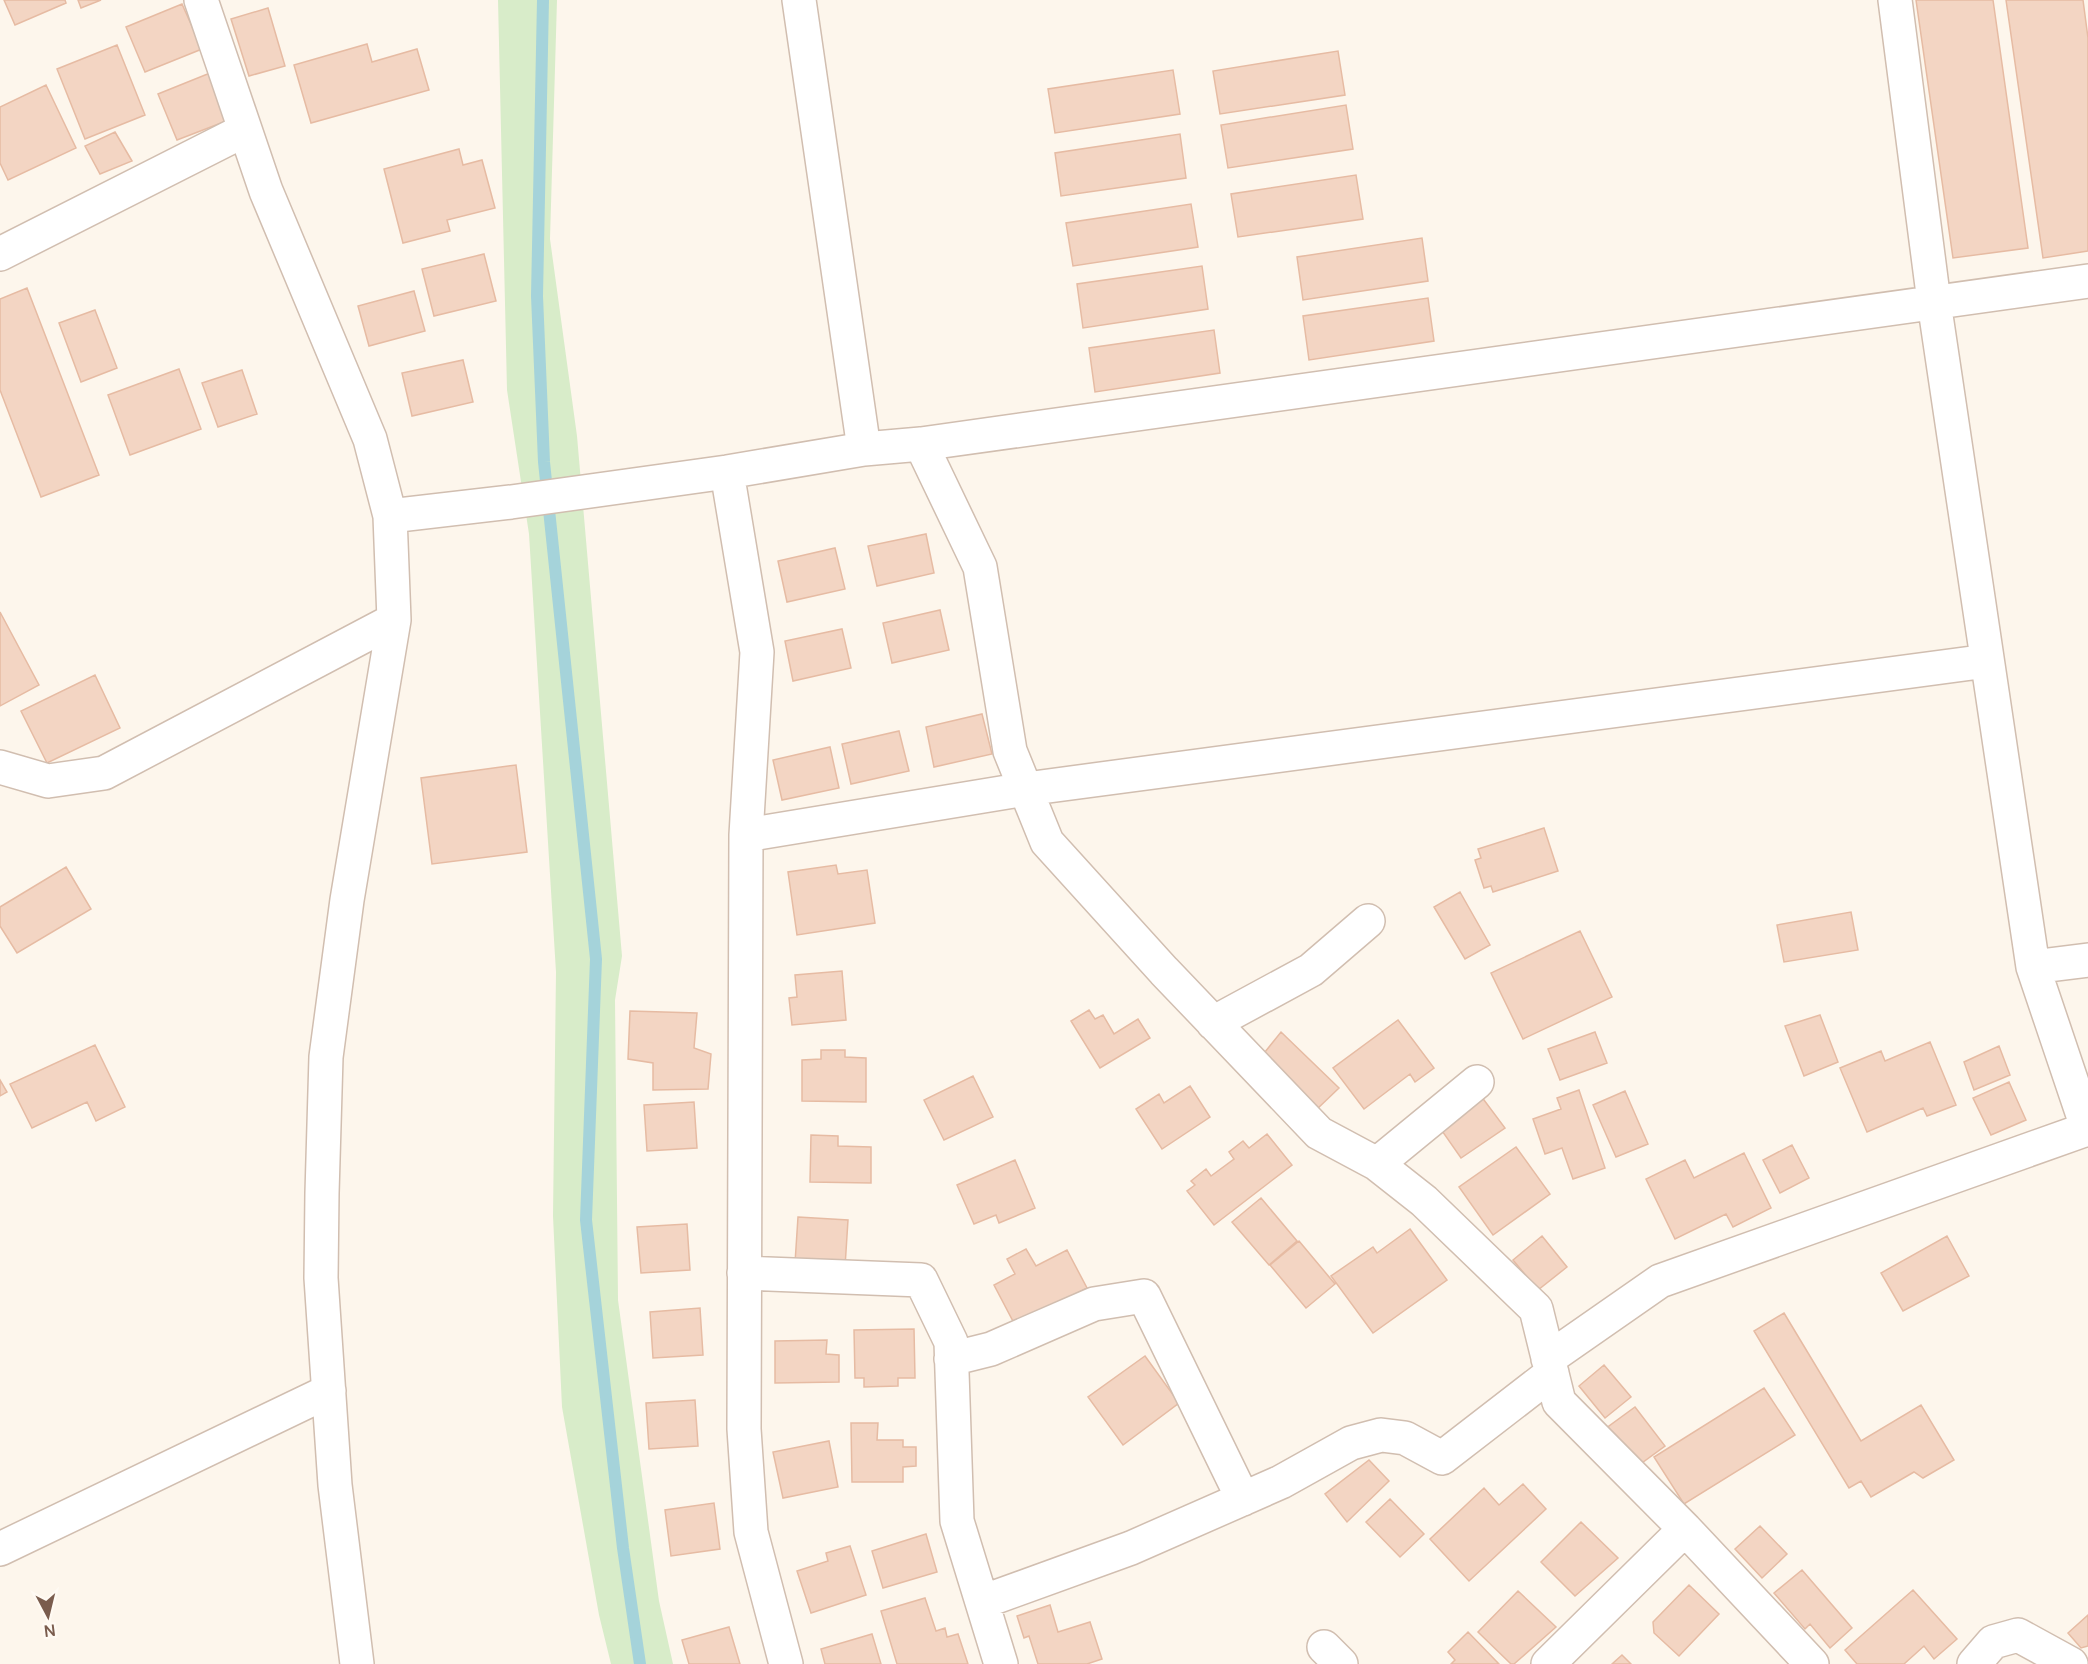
<svg xmlns="http://www.w3.org/2000/svg" width="2088" height="1664" viewBox="0 0 2088 1664" font-family="Manrope,sans-serif">
<rect width="100%" height="100%" fill="#fdf6ec"/>
<!-- green -->
<path fill="#d8ecc9" d="M498 0H557L550 239 577 436 622 956 615 1000 618 1300 659 1601 673 1664H611L599 1615 562 1407 553 1216 556 972 529 534 507 390Z"/>
<g fill="none" stroke-linecap="round" stroke-linejoin="round">
<!-- stream -->
<path stroke="#a5d3da" stroke-width="12" d="M543 0 537 296 544 462 596 959 586 1220 623 1548 640 1664"/>
</g>
<!-- building -->
<path fill="#f3d5c3" stroke="#e6bba3" stroke-width="1.5" d="M4 0H65L66 3 15 25Z
M78 0H101L81 8Z
M1916 0H1993L2028 248 1953 258Z
M2006 0H2083L2088 38V251L2043 258Z
M182 4 202 49 145 72 126 27Z
M268 8 285 66 249 76 231 19Z
M367 44 372 62 417 49 429 90 311 123 294 65Z
M117 45 145 115 85 139 57 69Z
M1338 51 1345 95 1220 114 1213 71Z
M1173 70 1180 114 1055 133 1048 89Z
M210 73 229 120 177 140 158 94Z
M46 85 76 148 8 180 0 163V107Z
M1346 105 1353 149 1228 168 1221 125Z
M115 132 132 161 100 174 85 146Z
M1180 134 1186 178 1061 196 1055 153Z
M459 149 463 165 482 160 495 208 447 220 450 231 403 243 384 169Z
M1356 175 1363 219 1238 237 1231 194Z
M1191 204 1198 247 1073 266 1066 223Z
M1422 238 1428 281 1303 300 1297 257Z
M484 254 496 301 434 316 422 269Z
M1202 266 1208 309 1083 328 1077 284Z
M27 288 99 475 41 497 0 390V299Z
M414 291 425 331 369 346 358 306Z
M1428 298 1434 341 1309 360 1303 316Z
M95 310 117 368 81 382 59 323Z
M1214 330 1220 373 1095 392 1089 348Z
M463 360 473 402 412 416 402 373Z
M179 369 201 429 130 455 108 395Z
M242 370 257 414 218 427 202 383Z
M926 534 934 573 877 586 868 546Z
M835 548 845 589 787 602 778 561Z
M940 610 949 650 892 663 883 623Z
M0 612 39 685 0 706Z
M842 629 851 668 793 681 785 641Z
M95 675 120 728 47 763 21 711Z
M982 714 992 754 934 767 926 727Z
M899 731 909 771 851 784 842 744Z
M830 747 839 788 782 800 773 760Z
M516 765 527 852 432 864 421 778Z
M1544 828 1558 871 1493 892 1491 886 1484 888 1475 860 1481 858 1478 849Z
M836 865 838 874 867 870 875 923 797 935 788 872Z
M66 867 91 909 17 953 0 926V907Z
M1460 892 1490 945 1465 959 1434 907Z
M1851 912 1858 950 1784 962 1777 925Z
M1580 931 1612 997 1523 1039 1491 973Z
M842 971 846 1020 792 1025 789 998 797 997 795 975Z
M1089 1010 1095 1019 1103 1015 1114 1034 1138 1019 1150 1038 1100 1068 1071 1021Z
M630 1011 697 1013 694 1048 711 1054 708 1089 653 1090V1063L628 1059Z
M1820 1015 1838 1062 1804 1076 1785 1026Z
M1398 1020 1434 1068 1415 1082 1410 1074 1364 1109 1333 1068Z
M1281 1032 1339 1088 1315 1111 1261 1057Z
M1595 1032 1607 1063 1560 1080 1548 1049Z
M1930 1042 1956 1105 1927 1116 1923 1108 1867 1132 1840 1068 1881 1051 1885 1061Z
M95 1045 125 1107 96 1121 87 1102 32 1128 10 1084Z
M1999 1046 2010 1075 1974 1090 1964 1062Z
M821 1050H845V1057L866 1058V1102L802 1101V1060L821 1059Z
M973 1076 993 1117 944 1140 924 1100Z
M0 1080 7 1092 0 1096Z
M2009 1082 2026 1120 1991 1135 1973 1098Z
M1190 1086 1210 1117 1162 1149 1136 1109 1159 1094 1164 1103Z
M1579 1090 1605 1168 1573 1179 1562 1148 1545 1154 1533 1119 1561 1109 1557 1098Z
M1625 1091 1648 1144 1616 1157 1593 1105Z
M1481 1096 1505 1128 1461 1158 1440 1128Z
M694 1102 697 1148 647 1151 644 1105Z
M1267 1134 1292 1165 1214 1225 1187 1191 1195 1185 1191 1181 1206 1169 1211 1176 1234 1159 1229 1152 1243 1141 1249 1148Z
M811 1135 838 1136V1146L871 1147V1183L810 1182Z
M1792 1145 1809 1178 1780 1193 1763 1160Z
M1516 1147 1550 1194 1493 1235 1459 1187Z
M1744 1153 1771 1208 1733 1227 1726 1214 1675 1239 1646 1179 1685 1160 1694 1178Z
M1015 1160 1035 1208 999 1223 996 1215 974 1224 957 1185Z
M1261 1198 1297 1241 1269 1265 1232 1222Z
M798 1217 848 1220 845 1267 795 1263Z
M687 1224 690 1270 641 1273 637 1227Z
M1410 1229 1447 1280 1373 1333 1331 1276 1373 1247 1377 1253Z
M1542 1236 1567 1267 1538 1290 1513 1260Z
M1947 1236 1969 1276 1903 1311 1881 1273Z
M1299 1241 1335 1284 1306 1308 1270 1265Z
M1026 1249 1036 1266 1067 1250 1087 1288 1015 1325 994 1285 1015 1274 1007 1259Z
M700 1308 703 1355 653 1358 650 1312Z
M1784 1313 1861 1441 1921 1405 1954 1460 1923 1478 1914 1472 1871 1497 1861 1481 1849 1488 1754 1331Z
M914 1329 915 1378H898V1386L864 1387V1378H855L854 1330Z
M827 1340 826 1354 839 1355V1382L775 1383V1341Z
M1145 1356 1179 1403 1123 1445 1088 1397Z
M1604 1365 1631 1397 1605 1418 1579 1386Z
M1764 1388 1795 1435 1684 1504 1654 1457Z
M695 1400 698 1446 649 1449 646 1403Z
M1635 1407 1665 1446 1635 1468 1605 1429Z
M851 1423H878L877 1440H903V1447H916V1466L903 1467V1482H852Z
M829 1441 838 1487 783 1498 773 1452Z
M1369 1460 1389 1481 1347 1522 1325 1494Z
M1523 1484 1546 1509 1469 1581 1430 1539 1484 1488 1499 1505Z
M1390 1499 1424 1534 1400 1557 1366 1522Z
M714 1503 720 1549 671 1556 665 1510Z
M1581 1522 1618 1558 1575 1596 1541 1562Z
M1760 1526 1787 1554 1762 1578 1735 1549Z
M926 1534 937 1572 883 1588 872 1551Z
M850 1546 866 1595 811 1613 797 1571 828 1561 826 1553Z
M1802 1570 1852 1628 1830 1648 1810 1624 1805 1629 1774 1593Z
M1689 1585 1719 1614 1679 1656 1654 1633 1653 1622Z
M1913 1590 1957 1639 1934 1659 1924 1646 1904 1664H1857L1845 1650Z
M1518 1591 1556 1627 1514 1664H1511L1478 1632Z
M925 1598 936 1631 945 1628 947 1637 958 1634 968 1664H897L881 1611Z
M1050 1605 1058 1632 1090 1622 1102 1659 1087 1664H1038L1029 1636 1024 1638 1017 1616Z
M2088 1615V1646L2081 1648 2068 1633Z
M729 1627 740 1664H689L682 1640Z
M1468 1632 1499 1664H1451L1455 1660 1448 1652Z
M872 1634 881 1664H825L821 1649Z
M1622 1655 1631 1664H1612Z"/>
<g fill="none" stroke-linecap="round" stroke-linejoin="round">
<defs>
<path id="minor" d="M201 0 266 191 370 439 390 516 394 620 347 900 326 1057 322 1193 321 1278 335 1485 357 1664
M799 0 864 449
M1895 0 1934 302 2033 967 2088 1130
M0 254 245 130
M921 444 980 567 1010 751 1047 842 1164 971 1319 1133 1377 1164 1424 1201 1536 1309 1559 1402 1685 1529 1812 1664
M727 472 757 652 746 835 744 1429 751 1532 786 1664
M390 516 511 502 727 472 864 449 921 444 2088 281
M0 767 48 781 104 773 394 620
M746 835 1026 789 1987 661
M2033 967 2088 960
M1213 1023 1311 970 1368 921
M1377 1164 1477 1082
M744 1273 921 1280 951 1342 957 1521 1001 1664
M951 1359 991 1349 1094 1304 1144 1296 1243 1499
M1548 1359 1660 1281 2087 1129
M0 1549 329 1391
M982 1602 1131 1548 1281 1482 1351 1443 1381 1435 1405 1438 1442 1458 1552 1373
M1324 1647 1341 1664
M1548 1664 1685 1529
M1974 1664 1993 1642 2018 1635 2071 1664"/>
</defs>
<!-- minor casing -->
<use href="#minor" stroke="#d1beb0" stroke-width="36"/>
<!-- minor -->
<use href="#minor" stroke="#fff" stroke-width="33"/>
</g>
<!-- north arrow -->
<g transform="translate(48 1616) rotate(173)" stroke="#fffaf3" stroke-width="4.5" paint-order="stroke">
<path d="M0-4.5L10 22L0 15L-10 22Z" fill="#7a5c4d"/>
<text y="-9" font-size="16" font-weight="bold" text-anchor="middle" fill="#7a5c4d">N</text>
</g>
</svg>
